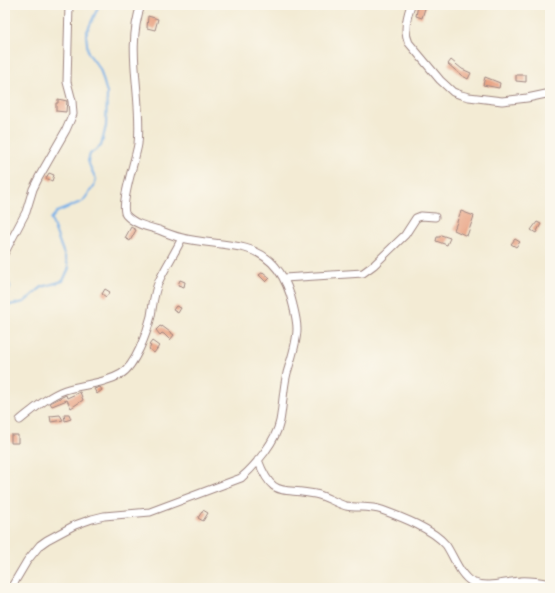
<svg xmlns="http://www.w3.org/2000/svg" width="555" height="593" viewBox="0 0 555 593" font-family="Caveat,sans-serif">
<rect width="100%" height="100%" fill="#fbf7ec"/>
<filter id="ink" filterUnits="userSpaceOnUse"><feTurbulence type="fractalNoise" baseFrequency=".025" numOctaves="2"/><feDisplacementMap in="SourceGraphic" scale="8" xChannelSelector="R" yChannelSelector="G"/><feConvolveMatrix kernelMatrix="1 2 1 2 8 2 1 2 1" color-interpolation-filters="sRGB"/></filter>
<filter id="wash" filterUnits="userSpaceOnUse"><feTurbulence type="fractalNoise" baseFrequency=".012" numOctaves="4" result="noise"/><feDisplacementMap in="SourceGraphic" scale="16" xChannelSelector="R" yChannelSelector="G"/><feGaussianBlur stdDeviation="0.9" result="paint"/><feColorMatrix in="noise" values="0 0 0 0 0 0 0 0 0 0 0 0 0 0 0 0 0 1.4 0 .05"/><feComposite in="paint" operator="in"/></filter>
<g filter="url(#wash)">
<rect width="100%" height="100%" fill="#f3ebd4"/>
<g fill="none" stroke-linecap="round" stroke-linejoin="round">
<!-- stream -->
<path stroke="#78b0e8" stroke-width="2" d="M5 306 24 302 42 287 63 281 69 268 51 219 57 212 83 201 94 186 96 179 91 169 88 161 90 154 101 146 106 126 107 93 100 69 88 53 86 34 99 5"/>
<!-- canal -->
<path stroke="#78b0e8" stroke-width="6" d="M5 280 8 287 5 294"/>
</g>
<g id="blocks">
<!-- building -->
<path fill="#e79c7b" d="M418 5H426L422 18 416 16Z
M148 16 158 19 155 30 147 28Z
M451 60 462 69 471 73 468 79 461 75 448 64Z
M516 75H526V82L516 81Z
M485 77 500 83 499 88 483 85Z
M58 99 67 101 66 112 56 111V103H58Z
M49 173 54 175 52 181 46 178Z
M461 211 474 216 467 236 454 230Z
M537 222 541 224 536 233 531 230Z
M131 227 136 230 130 241 125 238Z
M441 235 450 238 447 245 436 241 437 237H440Z
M515 239 520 242 516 247 511 244Z
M263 272 270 278 266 282 259 275Z
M180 280 185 282 184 287 178 285Z
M105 289 110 292 106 297 102 294Z
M176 306 181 308 178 313 173 310Z
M160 326 162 327V326L174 335 170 340 164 334 162 333 160 335 156 330Z
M152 341 159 346 154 353 149 349 151 346 149 345Z
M100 387 102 390 97 394 94 389Z
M80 392 83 400 71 408 67 400 52 406 50 403 66 395 67 398Z
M64 414H69L71 419 65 421Z
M60 415 63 420 51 422 50 416Z
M11 435H18V443H11Z
M203 510 208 513 203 521 198 518Z"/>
</g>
</g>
<g filter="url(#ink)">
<use href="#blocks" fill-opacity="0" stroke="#9e8580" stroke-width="1"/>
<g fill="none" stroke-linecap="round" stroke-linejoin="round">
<defs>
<path id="street" d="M411 5C407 16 403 31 409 43L440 80 453 92 461 95 469 97 502 101 527 98 546 94
M5 252 26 212 33 189 39 177 66 130 73 114 72 101 67 82 69 5
M284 278 363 273 374 265 405 235 416 218 421 216 435 217
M20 420C34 409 48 396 65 390 84 384 104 384 121 374 135 366 147 333 151 316 153 304 154 292 159 281 166 266 175 253 182 238
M258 460C273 499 281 487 315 494 326 496 335 503 346 506 358 508 370 506 382 510 401 517 433 529 446 545 453 555 460 576 472 582 487 589 504 582 520 581 530 580 540 582 550 584
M11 588 27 561 40 545 47 540 75 525 92 519 104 516 150 512 241 478C256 465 276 441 280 421 283 405 283 389 287 373 291 359 297 343 297 329 297 321 295 313 293 305 287 278 273 255 245 248 224 243 203 243 182 238 174 236 166 233 159 230 148 227 134 224 126 215 119 205 136 159 138 144 143 98 125 50 141 5"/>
</defs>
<!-- street casing -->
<use href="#street" stroke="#9e8580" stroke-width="9"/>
<!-- street -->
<use href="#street" stroke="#fff" stroke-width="7"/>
</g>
</g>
<!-- margin -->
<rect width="555" height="593" fill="none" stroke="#fbf7ec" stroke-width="20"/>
</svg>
